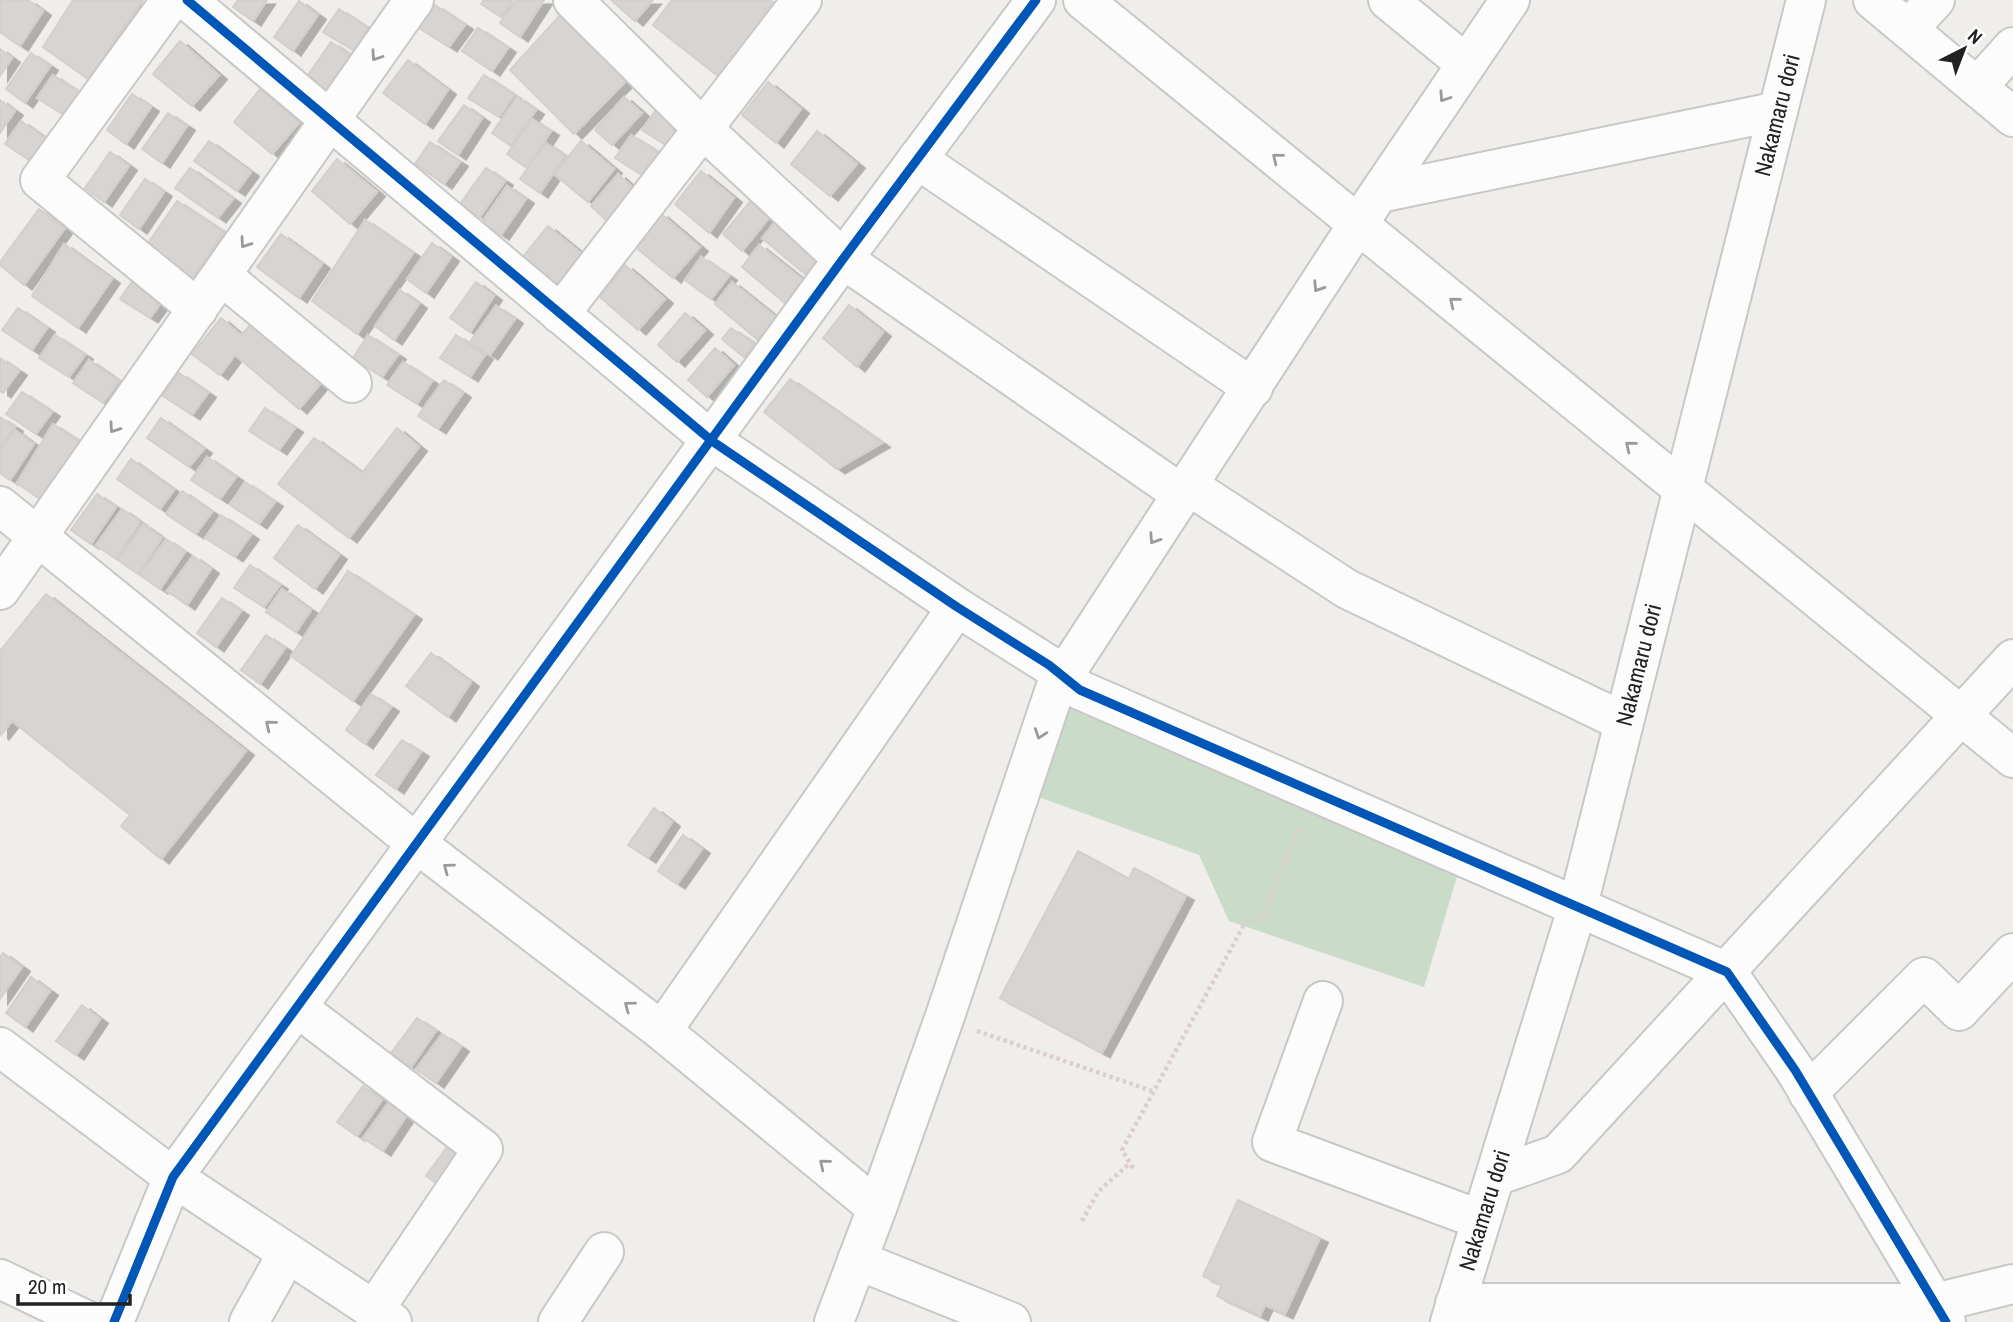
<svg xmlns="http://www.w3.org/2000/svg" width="2013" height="1322" viewBox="0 0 2013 1322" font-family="'Archivo Narrow',sans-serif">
<defs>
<filter id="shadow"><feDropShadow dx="8" dy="4.5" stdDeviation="0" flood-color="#0004"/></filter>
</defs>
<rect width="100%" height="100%" fill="#f0eeeb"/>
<!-- cemetery -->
<path fill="#cadbca" d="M1069 705 1459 870 1424 987 1229 921 1199 855 1033 795Z"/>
<!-- building -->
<path fill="#d7d4d2" stroke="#d3d0cc" stroke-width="2" filter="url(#shadow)" d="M0 0H28L43 11 20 46 0 32Z
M73 0H143L88 79 43 47Z
M238 0H267L253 21 233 7Z
M484 0H513L501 17 481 4Z
M516 0H544L520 37 500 23Z
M611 0H653L635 21Z
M672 0H770L780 9 723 80 653 25Z
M299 1 318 15 293 51 274 37Z
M435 5 465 25 449 47 419 28Z
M339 9 368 28 353 50 323 32Z
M564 11 629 78 574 134 510 70Z
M478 28 508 48 492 71 462 51Z
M180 41 219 75 192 106 153 74Z
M331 42 350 55 325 91 306 78Z
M0 49 12 58 0 76Z
M31 53 50 66 25 103 6 89Z
M408 60 448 90 425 124 383 93Z
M53 75 83 95 67 117 37 98Z
M484 75 514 95 499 117 468 98Z
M768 82 801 109 776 143 742 115Z
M260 89 299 123 272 154 234 122Z
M132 94 151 107 126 144 107 130Z
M517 97 536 110 511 146 492 133Z
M624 97 642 113 612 145 595 130Z
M0 100 15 111 0 133Z
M464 105 482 118 458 155 438 141Z
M658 107 688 127 672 149 642 130Z
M168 113 187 126 162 163 142 149Z
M532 119 551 131 527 168 507 154Z
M21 121 50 142 35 164 5 144Z
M817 131 857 164 830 196 791 164Z
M631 135 661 154 645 177 615 158Z
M209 141 251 172 237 191 194 161Z
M581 141 614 169 588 202 554 174Z
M430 142 460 162 444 184 415 164Z
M546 143 565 156 540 193 520 179Z
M110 152 129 166 104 202 85 188Z
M337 159 377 192 350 224 312 191Z
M190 168 233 199 218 218 175 188Z
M486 168 505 181 480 217 460 204Z
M701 171 734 198 709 233 675 204Z
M618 174 637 191 610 224 591 206Z
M145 179 164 192 139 229 120 215Z
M507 186 526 199 501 235 482 222Z
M177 201 224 232 190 282 144 249Z
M750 202 769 218 742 251 723 234Z
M39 209 65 228 24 285 0 265V262Z
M660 213 700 247 673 278 634 246Z
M780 216 823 252 805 274 762 238Z
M365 220 413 253 357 334 312 301Z
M548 226 588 259 561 291 522 258Z
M281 234 322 264 299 298 257 267Z
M432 243 451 257 426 293 407 279Z
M64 244 112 279 78 328 32 296Z
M759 245 803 280 785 303 742 267Z
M701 257 729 276 711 299 685 280Z
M625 265 665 299 638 330 600 297Z
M136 276 166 296 150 318 120 299Z
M476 282 494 296 470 332 450 318Z
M732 282 776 317 758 340 715 304Z
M400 290 419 304 394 340 375 326Z
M849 305 883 332 857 367 823 338Z
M496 306 515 319 490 355 470 342Z
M18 308 47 328 32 350 2 330Z
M685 313 705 330 677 362 658 345Z
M221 318 241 335 257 318 326 377 299 409 235 355 220 375 192 354Z
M731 328 755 344 744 357 722 339Z
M55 335 85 355 69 377 39 358Z
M368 335 398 355 382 377 353 358Z
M456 335 485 355 470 377 440 358Z
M715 348 734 365 707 397 688 380Z
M0 358 19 371 3 393 0 391Z
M89 360 119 381 103 403 73 383Z
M403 362 432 381 417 404 387 385Z
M179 373 208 393 192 415 163 396Z
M790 379 882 443 837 469 764 412Z
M444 380 463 393 438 429 418 416Z
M22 392 52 412 36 434 6 414Z
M265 408 295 428 279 450 249 431Z
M0 417 15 427 0 448Z
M161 418 204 449 189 467 147 438Z
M53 424 80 442 40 499 17 483Z
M397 428 419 447 349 538 278 484 314 438 362 473Z
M15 430 34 444 10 480 0 473V451Z
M207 457 236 477 220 499 191 480Z
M131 459 174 490 160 509 117 479Z
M245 482 275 502 259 524 230 505Z
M182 491 212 512 196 534 166 514Z
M97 494 116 507 91 544 71 530Z
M122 509 140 522 116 559 96 545Z
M221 515 251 535 235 557 205 538Z
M143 524 162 538 138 574 118 560Z
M298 525 339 555 315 589 274 558Z
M166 539 185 552 160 589 140 575Z
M193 556 211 569 187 605 167 591Z
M250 565 280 585 264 607 234 588Z
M348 571 414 615 353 701 291 656Z
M282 589 311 610 296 632 266 612Z
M46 594 246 751 161 859 121 826 130 815 12 721 1 735 0 734V651Z
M222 598 241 611 216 647 197 633Z
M266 635 285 648 260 684 241 670Z
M431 653 471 682 448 717 406 686Z
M371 694 391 707 365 744 346 730Z
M402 740 421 752 396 789 376 775Z
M654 808 672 822 648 858 628 845Z
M683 835 702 849 677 884 658 871Z
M1078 851 1129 879 1134 868 1186 896 1102 1053 1000 998Z
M3 953 22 967 0 999V957Z
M31 977 50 991 25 1027 6 1013Z
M82 1005 100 1019 76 1055 56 1041Z
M417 1018 436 1031 411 1067 391 1053Z
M442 1034 461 1047 436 1083 416 1069Z
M363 1086 382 1100 357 1136 337 1122Z
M389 1102 407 1115 383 1151 363 1138Z
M452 1140 470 1154 446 1190 426 1176Z
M1238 1200 1320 1238 1285 1314 1265 1305 1260 1316 1217 1296 1222 1285 1203 1276Z"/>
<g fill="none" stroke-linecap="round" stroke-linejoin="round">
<defs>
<g id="minor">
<path d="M171 0 40 180 198 309"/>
<path d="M187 0 712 441 957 607 1049 665 1080 690 1727 972 1795 1070 1946 1322"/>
<path d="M573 0 703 129 843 259 1183 495"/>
<path d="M1083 0 2013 758"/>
<path d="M1388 0 1466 64"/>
<path d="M1873 0 2013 117"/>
<path d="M1908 29 1935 0"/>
<path d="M1977 87 2013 47"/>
<path d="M917 159 1253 388"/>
<path d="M1380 193 1778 111"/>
<path d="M222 276 352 383"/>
<path d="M560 314 802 0"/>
<path d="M1189 486 1347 589 1624 722"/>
<path d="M0 506 416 843 662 1031 877 1208"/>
<path d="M0 590 414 0"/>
<path d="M1323 1001 1272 1142 1481 1220"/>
<path d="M298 1008 483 1149 374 1310"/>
<path d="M662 1031 957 607"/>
<path d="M0 1047 173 1177 392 1322"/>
<path d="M1808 1093 1924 977 1959 1011 2013 953"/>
<path d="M1496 1176 1558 1154 2013 659"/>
<path d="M857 1260 1011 1322"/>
<path d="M0 1279 90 1322"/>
<path d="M1455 1303H1935L2013 1284"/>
<path d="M114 1322 173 1177 843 259 1036 0"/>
<path d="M249 1322 287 1254"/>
<path d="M558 1322 604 1252"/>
<path d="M834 1322 877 1208 944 1019 1055 689 1358 224 1510 0"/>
<path id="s1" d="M1450 1322 1577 909 1806 0"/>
</g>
</defs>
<!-- minor casing -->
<use href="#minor" stroke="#c9c8c7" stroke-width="42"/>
<!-- path -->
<path stroke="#dccecd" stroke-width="4.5" stroke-dasharray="3.5 3.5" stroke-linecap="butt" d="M977 1031 1152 1091
M1133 1168 1122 1150 1246 921 1262 920 1299 827
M1082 1221 1098 1192 1130 1163"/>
<!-- minor -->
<use href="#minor" stroke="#fdfcfc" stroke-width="38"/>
<defs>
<path id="cycleway" d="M187 0 712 441 957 607 1049 665 1080 690 1727 972 1795 1070 1946 1322
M114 1322 173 1177 843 259 1036 0"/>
</defs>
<!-- cycleway casing -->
<use href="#cycleway" stroke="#fff" stroke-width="13"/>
<!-- cycleway -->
<use href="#cycleway" stroke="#0057b8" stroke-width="9"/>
</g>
<!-- one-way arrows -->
<defs><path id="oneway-chevron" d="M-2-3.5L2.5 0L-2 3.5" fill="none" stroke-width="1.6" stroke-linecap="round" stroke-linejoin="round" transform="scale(1.75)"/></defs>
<g stroke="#9a9a9a">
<use href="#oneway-chevron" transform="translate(376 56) rotate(124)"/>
<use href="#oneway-chevron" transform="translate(1444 97) rotate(124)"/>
<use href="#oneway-chevron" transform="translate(1277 158) rotate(-141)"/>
<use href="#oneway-chevron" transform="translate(245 243) rotate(125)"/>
<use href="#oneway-chevron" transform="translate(1318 287) rotate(123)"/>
<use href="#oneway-chevron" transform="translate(1454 302) rotate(-141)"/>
<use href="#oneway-chevron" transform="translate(114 428) rotate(125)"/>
<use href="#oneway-chevron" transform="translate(1630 446) rotate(-141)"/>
<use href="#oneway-chevron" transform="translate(1154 539) rotate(123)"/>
<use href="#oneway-chevron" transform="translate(270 725) rotate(-141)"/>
<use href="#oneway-chevron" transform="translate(1040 734) rotate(109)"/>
<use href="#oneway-chevron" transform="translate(448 868) rotate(-143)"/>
<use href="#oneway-chevron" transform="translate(629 1006) rotate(-143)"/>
<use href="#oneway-chevron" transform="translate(824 1164) rotate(-141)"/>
</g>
<g text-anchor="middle" stroke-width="5" stroke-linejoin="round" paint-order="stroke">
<!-- street labels -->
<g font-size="23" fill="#222" stroke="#fff">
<text dy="8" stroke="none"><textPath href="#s1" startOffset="1251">Nakamaru dori</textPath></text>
<text dy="8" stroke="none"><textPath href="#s1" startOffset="684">Nakamaru dori</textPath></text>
<text dy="8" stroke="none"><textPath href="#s1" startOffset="117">Nakamaru dori</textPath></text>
</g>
</g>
<!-- north arrow -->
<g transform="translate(1964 49) rotate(42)" stroke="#ffffff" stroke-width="5" paint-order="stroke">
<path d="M0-5L12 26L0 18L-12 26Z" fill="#222222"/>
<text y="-10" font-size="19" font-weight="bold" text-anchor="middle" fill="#222222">N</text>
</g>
<!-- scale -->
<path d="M18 1294v10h112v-10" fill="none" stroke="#222222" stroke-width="3.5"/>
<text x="28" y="1294" font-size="21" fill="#222222" stroke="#ffffff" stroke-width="5" paint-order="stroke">20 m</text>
</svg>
